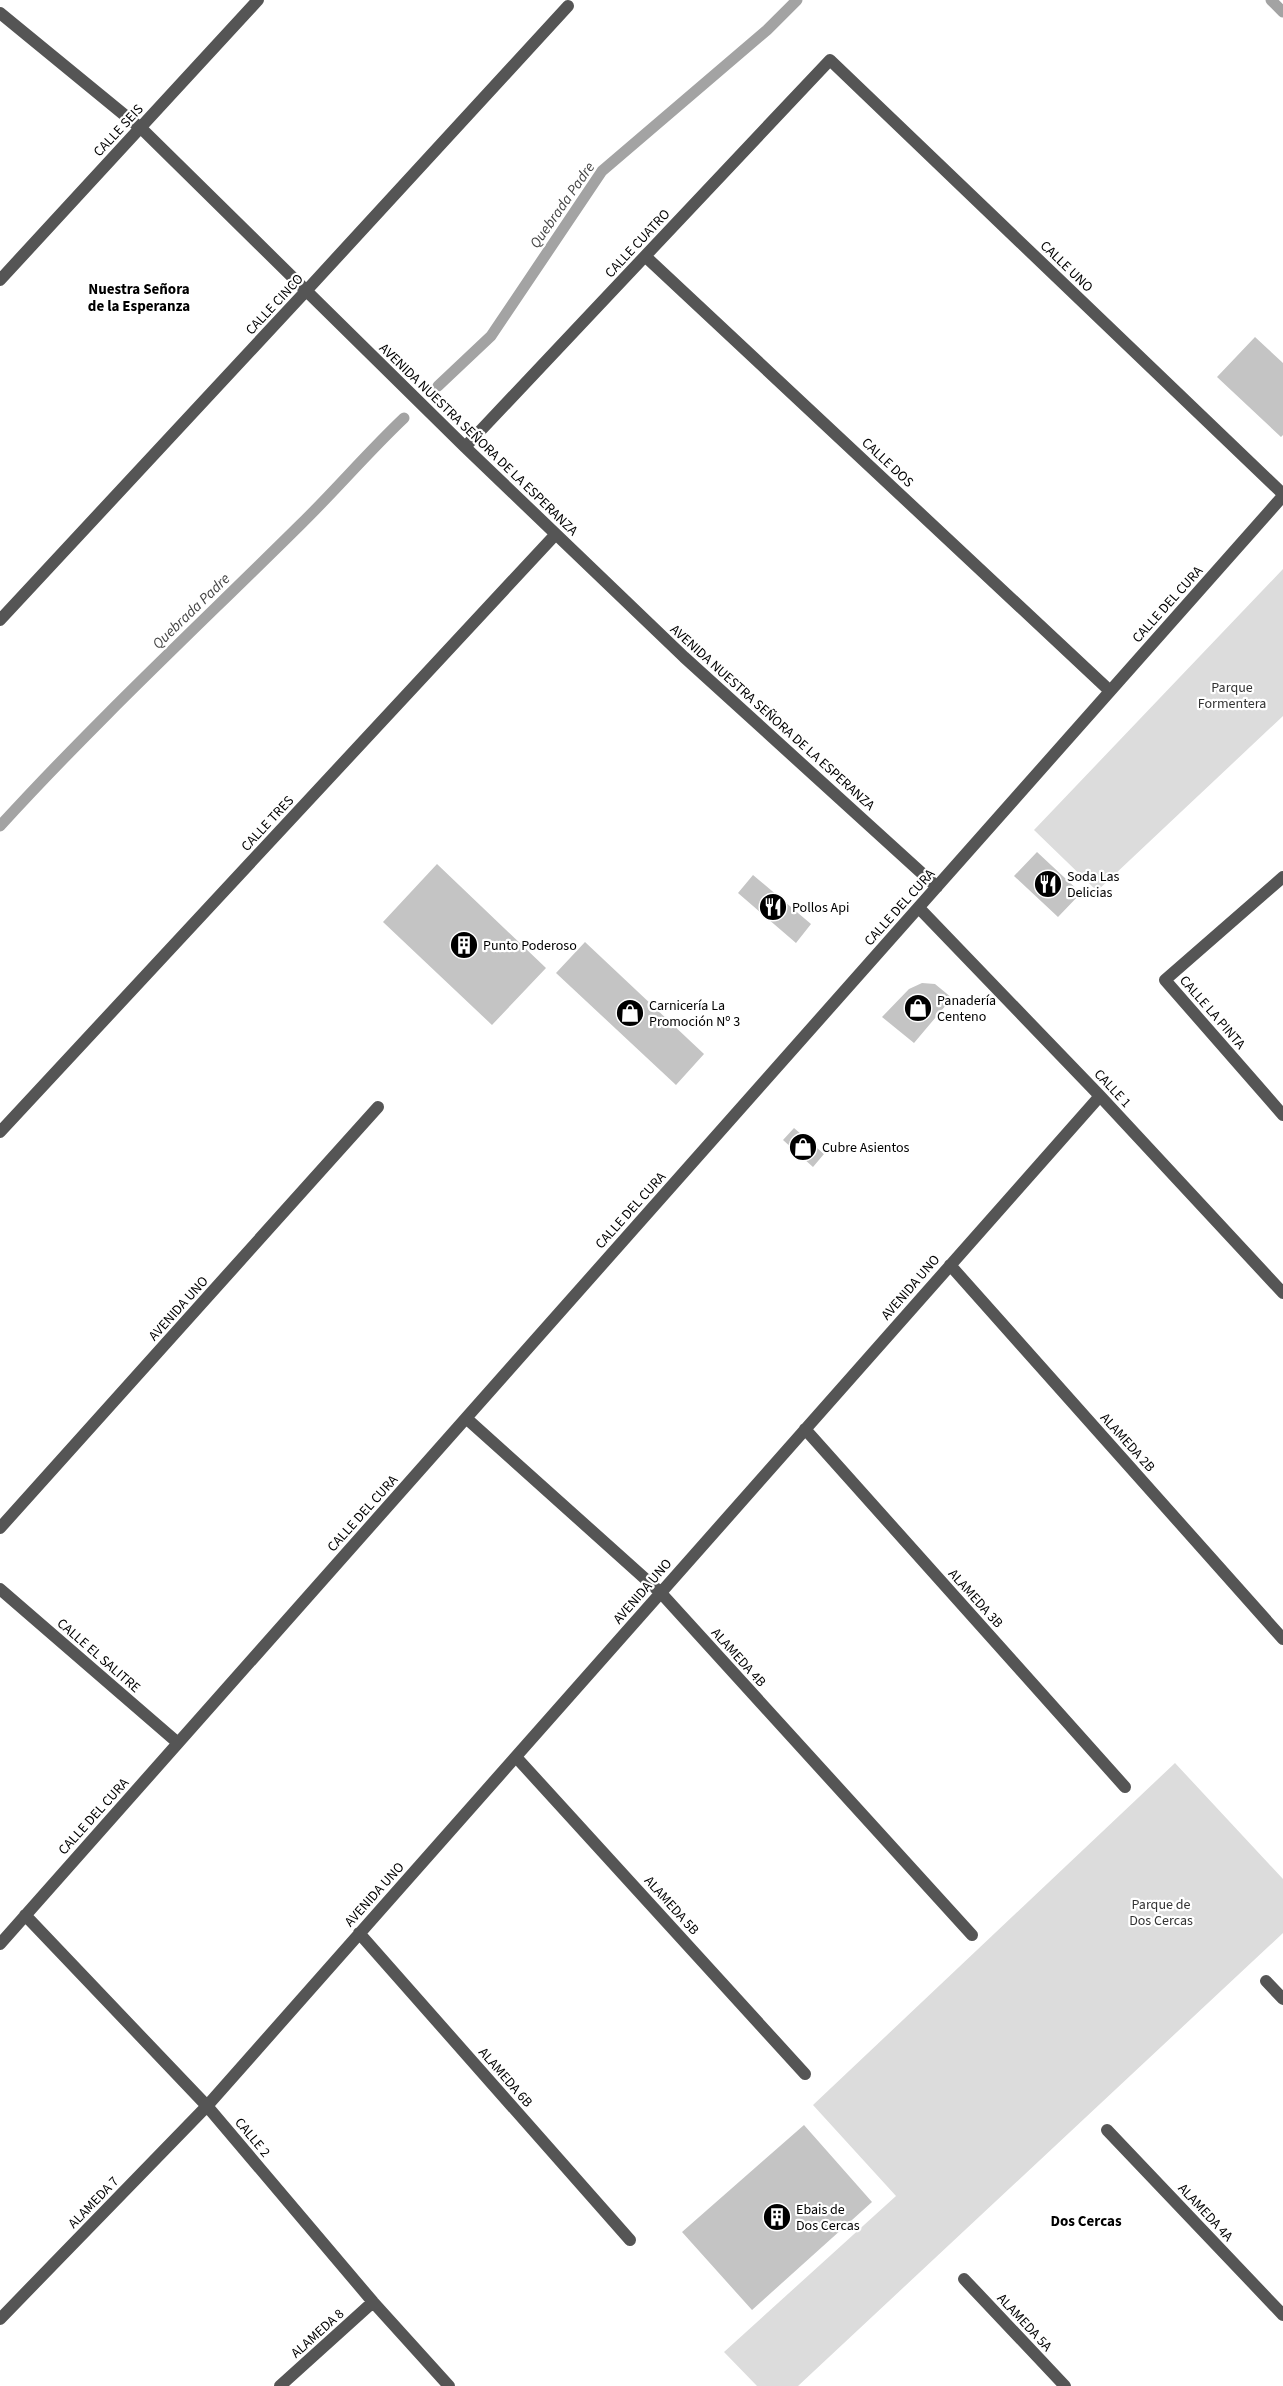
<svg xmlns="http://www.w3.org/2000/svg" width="1283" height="2386" viewBox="0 0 1283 2386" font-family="'Source Sans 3',sans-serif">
<rect width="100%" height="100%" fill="#fff"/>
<!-- green -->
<path fill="#dcdcdc" d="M1283 569V716L1097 891 1034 830Z
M1175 1763 1283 1879V1933L798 2386H757L724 2352 896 2196 813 2105Z"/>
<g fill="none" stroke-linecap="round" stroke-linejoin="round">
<!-- stream -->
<path stroke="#a3a3a3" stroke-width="11" d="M1271 0 1283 12
M438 386 491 336 602 171 767 30 797 0
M0 826C95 722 198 626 299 526 335 491 367 453 404 418"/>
</g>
<!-- building -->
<path fill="#c4c4c4" d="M1255 337 1283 363V435L1281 437 1217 377Z
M1037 852 1081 893 1058 917 1014 876Z
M437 864 546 968 492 1025 383 922Z
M753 875 811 924 796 943 738 893Z
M585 942 704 1054 676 1085 556 973Z
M922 983 935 984 952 998 914 1043 882 1017 909 989Z
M794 1128 824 1154 813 1167 783 1140Z
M804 2125 872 2202 752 2310 682 2232Z"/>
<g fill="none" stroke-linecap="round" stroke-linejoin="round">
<!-- minor -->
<path stroke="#555" stroke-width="12" d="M0 13 144 131 465 447 684 657 937 887
M645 256 1110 691
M0 280 258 0
M465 447 830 60 1283 494
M0 620 306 291 568 6
M1283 877 1165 980 1283 1115
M919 908 1100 1096 1283 1293
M0 1132 555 535
M950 1265 1283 1639
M466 1418 661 1593 972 1935
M805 1429 1125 1787
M0 1528 378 1107
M0 1589 178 1743
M516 1757 805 2074
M25 1915 207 2106 373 2302 449 2386
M359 1933 630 2240
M0 1944 1283 496
M1266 1981 1283 1999
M1107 2130 1283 2315
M964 2279 1065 2386
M0 2319 207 2106 1100 1096
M280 2386 373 2302"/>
</g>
<!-- icons -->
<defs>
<symbol id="restaurant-disc" viewBox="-11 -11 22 22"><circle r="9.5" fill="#000" stroke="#fff"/><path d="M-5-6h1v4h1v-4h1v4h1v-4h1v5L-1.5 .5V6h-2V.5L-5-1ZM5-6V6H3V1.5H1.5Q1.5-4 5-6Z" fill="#fff"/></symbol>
<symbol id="building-disc" viewBox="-11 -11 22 22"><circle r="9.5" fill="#000" stroke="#fff"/><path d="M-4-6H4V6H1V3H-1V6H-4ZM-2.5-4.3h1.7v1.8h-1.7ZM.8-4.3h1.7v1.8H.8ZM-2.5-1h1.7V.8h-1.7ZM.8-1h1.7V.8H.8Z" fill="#fff"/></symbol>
<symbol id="shop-disc" viewBox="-11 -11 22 22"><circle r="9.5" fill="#000" stroke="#fff"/><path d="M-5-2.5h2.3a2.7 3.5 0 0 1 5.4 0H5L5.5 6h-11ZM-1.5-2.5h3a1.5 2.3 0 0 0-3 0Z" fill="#fff"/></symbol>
</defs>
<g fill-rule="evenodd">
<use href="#restaurant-disc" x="1032" y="868" width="32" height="32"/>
<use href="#restaurant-disc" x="757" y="891" width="32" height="32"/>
<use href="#building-disc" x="448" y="929" width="32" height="32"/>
<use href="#shop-disc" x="902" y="992" width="32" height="32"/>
<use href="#shop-disc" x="614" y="997" width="32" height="32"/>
<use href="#shop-disc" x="787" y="1131" width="32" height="32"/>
<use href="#building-disc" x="761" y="2201" width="32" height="32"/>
</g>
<g text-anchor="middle" stroke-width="4.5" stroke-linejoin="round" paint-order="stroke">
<!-- street labels -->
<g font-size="14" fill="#000" stroke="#fff">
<text transform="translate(118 130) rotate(-47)" y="5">CALLE SEIS</text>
<text transform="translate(637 243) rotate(-47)" y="5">CALLE CUATRO</text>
<text transform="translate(1067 266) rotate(44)" y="5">CALLE UNO</text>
<text transform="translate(274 304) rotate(-47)" y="5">CALLE CINCO</text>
<text transform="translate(479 439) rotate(44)" y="5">AVENIDA NUESTRA SEÑORA DE LA ESPERANZA</text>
<text transform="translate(888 462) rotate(43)" y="5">CALLE DOS</text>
<text transform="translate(1167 604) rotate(-48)" y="5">CALLE DEL CURA</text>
<text transform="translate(773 717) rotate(42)" y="5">AVENIDA NUESTRA SEÑORA DE LA ESPERANZA</text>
<text transform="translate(267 823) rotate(-47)" y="5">CALLE TRES</text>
<text transform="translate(899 907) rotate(-48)" y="5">CALLE DEL CURA</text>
<text transform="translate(1213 1012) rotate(49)" y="5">CALLE LA PINTA</text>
<text transform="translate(1113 1088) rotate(47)" y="5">CALLE 1</text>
<text transform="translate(630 1210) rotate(-48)" y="5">CALLE DEL CURA</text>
<text transform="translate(910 1287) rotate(-49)" y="5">AVENIDA UNO</text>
<text transform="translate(178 1308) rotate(-48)" y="5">AVENIDA UNO</text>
<text transform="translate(1128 1442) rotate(48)" y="5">ALAMEDA 2B</text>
<text transform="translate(362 1513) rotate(-48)" y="5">CALLE DEL CURA</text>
<text transform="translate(642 1591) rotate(-49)" y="5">AVENIDA UNO</text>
<text transform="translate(976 1598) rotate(48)" y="5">ALAMEDA 3B</text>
<text transform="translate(99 1655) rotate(41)" y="5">CALLE EL SALITRE</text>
<text transform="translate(739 1657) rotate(48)" y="5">ALAMEDA 4B</text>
<text transform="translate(93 1816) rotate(-48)" y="5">CALLE DEL CURA</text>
<text transform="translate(374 1894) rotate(-48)" y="5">AVENIDA UNO</text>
<text transform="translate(672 1905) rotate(48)" y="5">ALAMEDA 5B</text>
<text transform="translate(506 2077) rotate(49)" y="5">ALAMEDA 6B</text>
<text transform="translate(253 2137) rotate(50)" y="5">CALLE 2</text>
<text transform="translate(93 2202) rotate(-46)" y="5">ALAMEDA 7</text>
<text transform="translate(1206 2212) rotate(47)" y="5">ALAMEDA 4A</text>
<text transform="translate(1025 2322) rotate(47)" y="5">ALAMEDA 5A</text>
<text transform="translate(317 2333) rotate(-42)" y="5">ALAMEDA 8</text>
</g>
<!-- park labels -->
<g font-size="14" fill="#333" stroke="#fff">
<text x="1232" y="692">Parque<tspan x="1232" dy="16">Formentera</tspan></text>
<text x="1161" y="1909">Parque de<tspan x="1161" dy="16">Dos Cercas</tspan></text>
</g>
<!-- poi labels -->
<g font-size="14" fill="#000" stroke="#fff" text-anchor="start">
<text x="1067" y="881">Soda Las<tspan x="1067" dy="16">Delicias</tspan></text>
<text x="792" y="912">Pollos Api</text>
<text x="483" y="950">Punto Poderoso</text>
<text x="937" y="1005">Panadería<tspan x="937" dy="16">Centeno</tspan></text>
<text x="649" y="1010">Carnicería La<tspan x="649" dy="16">Promoción Nº 3</tspan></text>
<text x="822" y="1152">Cubre Asientos</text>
<text x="796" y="2214">Ebais de<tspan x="796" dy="16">Dos Cercas</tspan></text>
</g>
<!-- water labels -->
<g font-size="15" font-style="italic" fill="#444" stroke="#fff">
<text transform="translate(562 205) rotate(-55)" y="5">Quebrada Padre</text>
<text transform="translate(191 611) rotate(-44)" y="5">Quebrada Padre</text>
</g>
<!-- neighbourhood labels -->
<g font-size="15" font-weight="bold" fill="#000" stroke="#fff">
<text x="139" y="294">Nuestra Señora<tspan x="139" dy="17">de la Esperanza</tspan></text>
<text x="1086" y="2226">Dos Cercas</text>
</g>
</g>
</svg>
